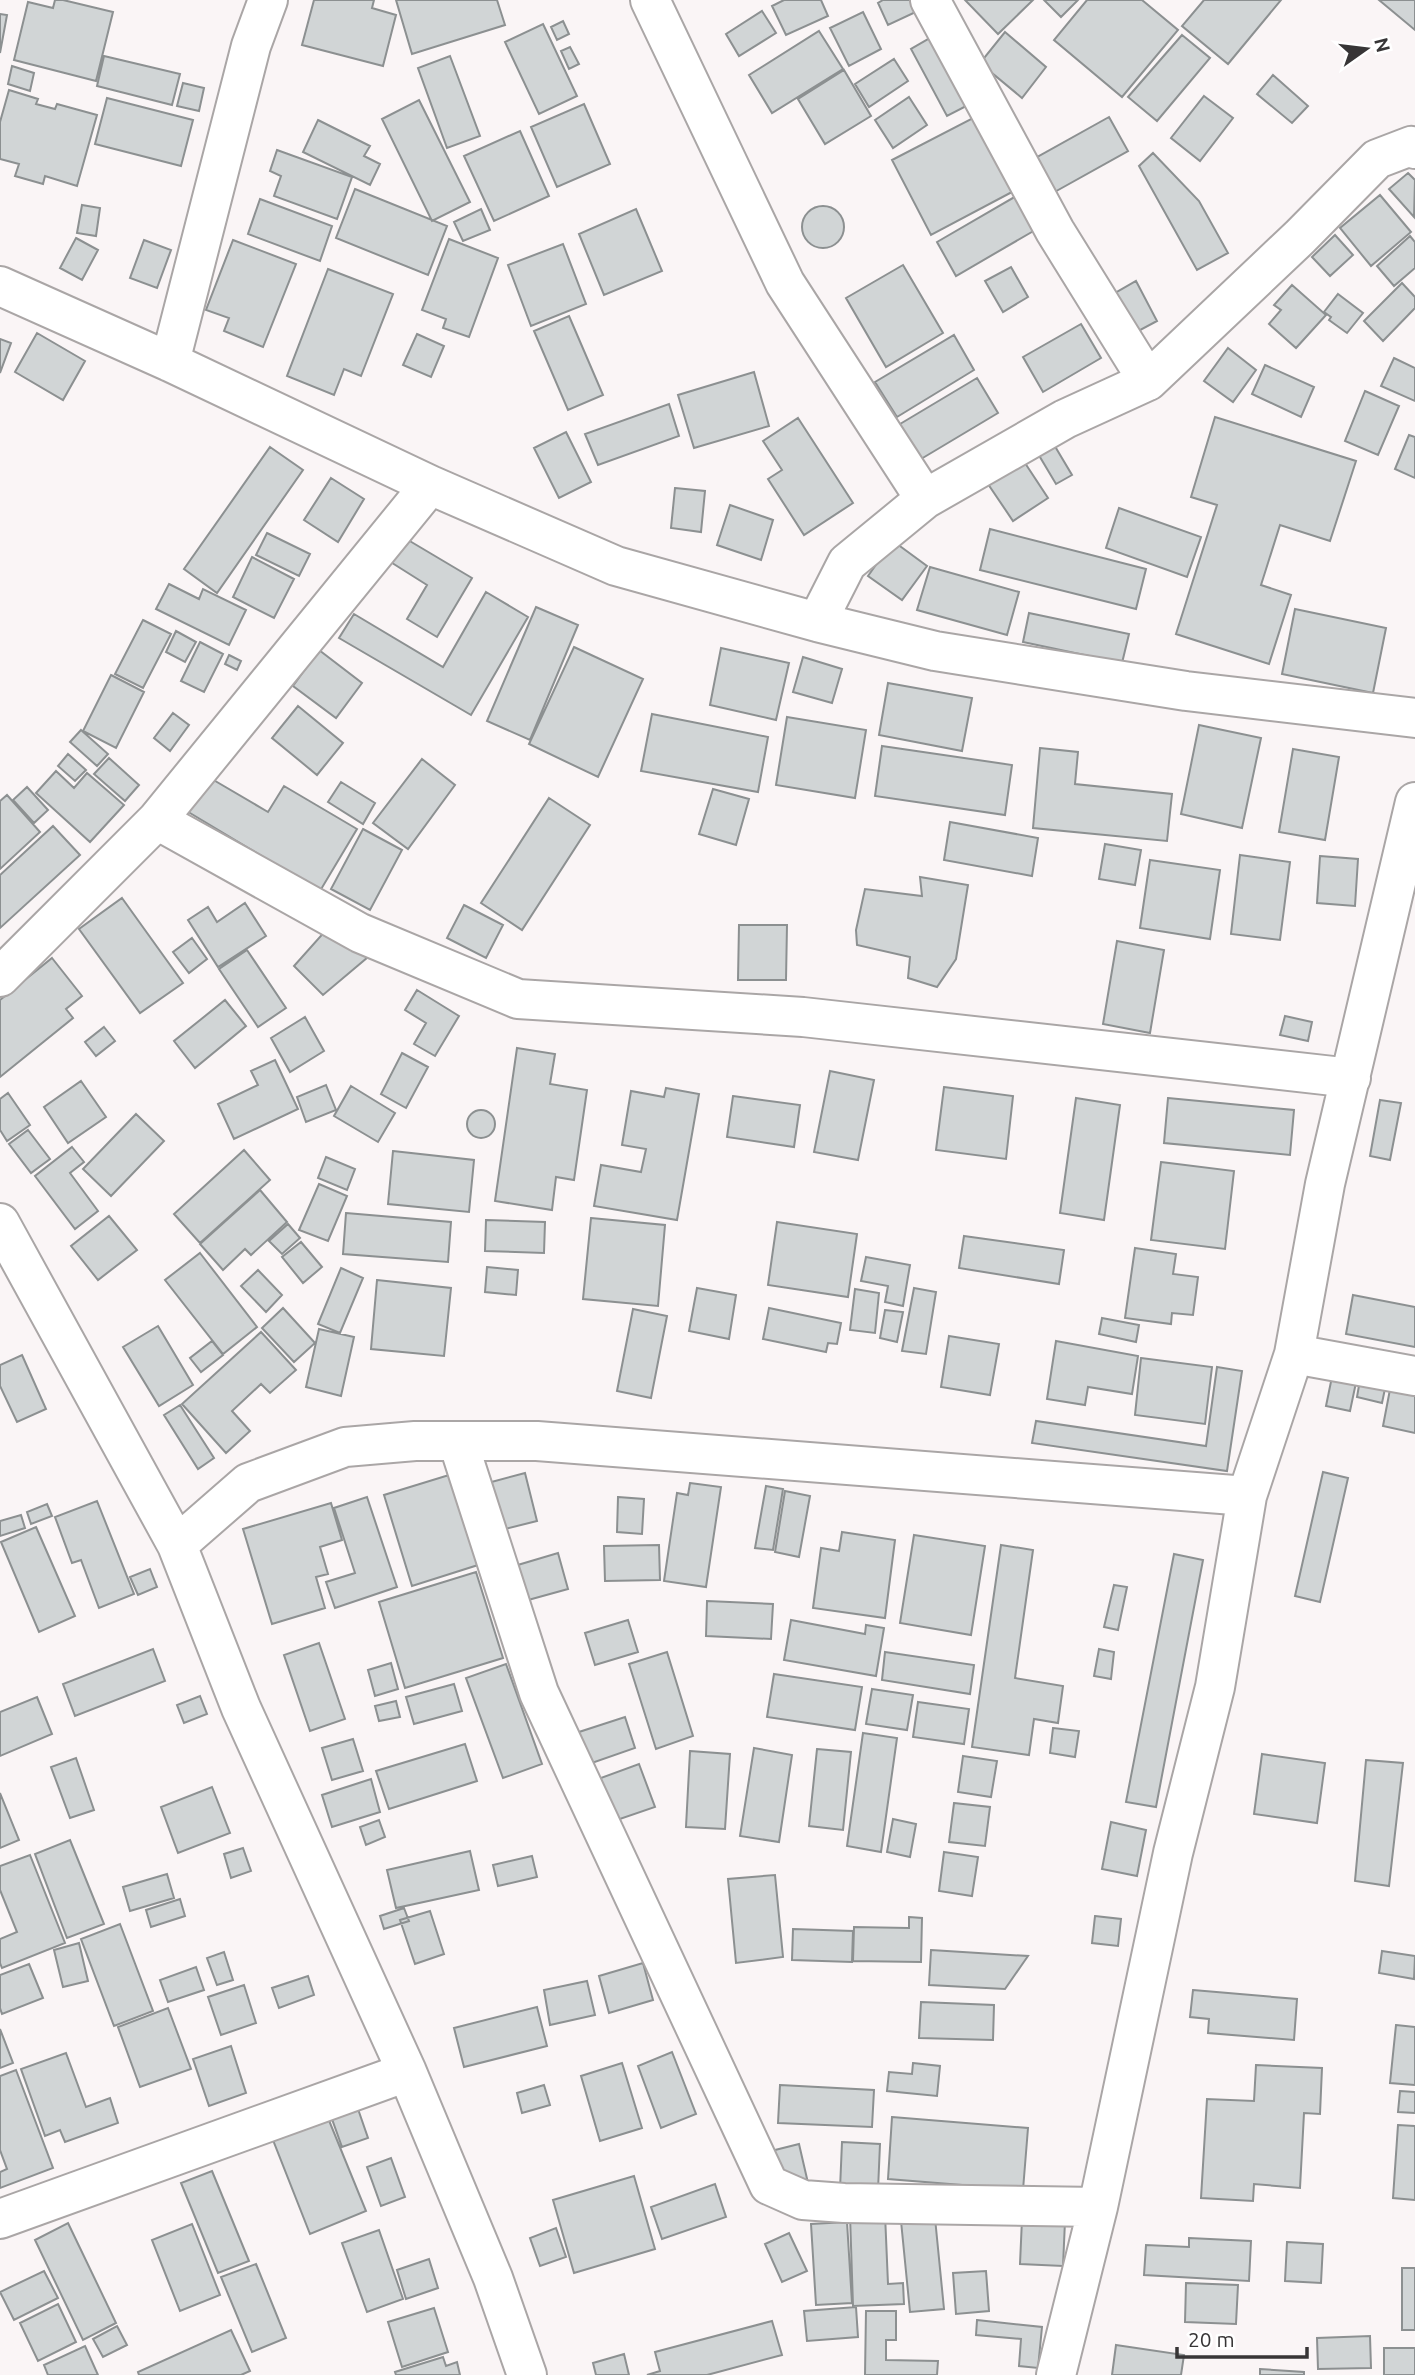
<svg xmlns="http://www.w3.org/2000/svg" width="1415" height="2375" viewBox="0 0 1415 2375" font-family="Ubuntu,sans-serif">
<rect width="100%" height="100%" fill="#faf5f6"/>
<!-- building -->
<path fill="#d1d5d6" stroke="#8c9091" stroke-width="2" d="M55 0H63L113 12 96 81 14 60 28 2 53 8Z
M314 0H374L372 8 396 15 383 66 302 45Z
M396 0H497L505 25 412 54Z
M784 0H821L828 16 786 35 772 6Z
M883 0H915L920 10 888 25 878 3Z
M965 0H1033L998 34Z
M1044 0H1078L1061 17Z
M1087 0H1142L1178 30 1122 97 1054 40Z
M1204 0H1281L1228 64 1182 26Z
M1379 0H1415V30Z
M762 11 776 33 739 56 726 34Z
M863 12 881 49 849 66 830 28Z
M0 14 7 15 0 53Z
M563 21 569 34 557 40 551 27Z
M543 24 577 96 539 114 505 42Z
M819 31 843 69 772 113 749 75Z
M1005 32 1046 67 1022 98 980 63Z
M937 34 974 102 947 116 911 49Z
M1182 35 1210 58 1157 121 1128 97Z
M570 47 579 64 569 69 561 51Z
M104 56 180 74 172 105 97 86Z
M450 56 480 136 447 148 418 68Z
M894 59 908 81 869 107 855 84Z
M12 66 34 73 30 91 8 84Z
M844 70 871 116 825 144 798 99Z
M1273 75 1308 106 1292 123 1257 94Z
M183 83 204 88 199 111 177 106Z
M9 90 38 99 36 104 55 109 57 104 97 115 77 186 45 176 43 184 15 176 19 164 0 159V122Z
M1204 96 1233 118 1200 161 1171 138Z
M909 97 927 125 893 148 875 120Z
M107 98 193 120 181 166 95 144Z
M419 100 470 202 432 221 382 119Z
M584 104 610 164 557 187 531 127Z
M1109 117 1128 151 1051 194 1032 160Z
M973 118 1012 192 931 235 892 160Z
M318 120 370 146 364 156 380 164 370 185 303 152Z
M520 131 549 196 494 221 464 156Z
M277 150 352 177 337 219 274 196 281 176 270 171Z
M1153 153 1199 201 1228 253 1197 270 1139 166Z
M1408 173 1415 180 1414 217 1389 189Z
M355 189 447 226 428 275 336 238Z
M1018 195 1037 229 956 276 937 242Z
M1380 195 1411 232 1371 266 1340 228Z
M260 199 332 226 320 261 248 234Z
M82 205 100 208 96 236 77 233Z
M802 227a21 21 0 1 1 42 0a21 21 0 1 1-42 0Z
M481 209 490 230 463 241 454 222Z
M636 209 662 271 604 295 579 234Z
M1335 235 1353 255 1330 276 1312 257Z
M1410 236 1415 242V268L1394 286 1377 266Z
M76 238 98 250 82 280 60 268Z
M449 239 498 258 469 337 443 328 446 319 422 310Z
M144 240 171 250 157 288 130 278Z
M233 240 296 264 263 347 224 331 229 318 206 310Z
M563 244 586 304 531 326 508 265Z
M903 265 943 333 886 367 846 298Z
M1011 267 1028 297 1003 312 985 281Z
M328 269 393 294 361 376 344 369 334 395 287 376Z
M1136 281 1157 321 1131 335 1110 296Z
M1402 283 1415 297V308L1383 341 1364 321Z
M1292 285 1326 315 1296 348 1269 324 1281 310 1274 305Z
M1338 294 1363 313 1347 333 1329 320 1331 317 1324 312Z
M569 316 603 395 568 410 534 331Z
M1081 324 1101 358 1043 392 1023 357Z
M37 333 85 361 63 400 15 372Z
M417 334 444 346 431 377 403 365Z
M954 335 974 370 897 417 875 382Z
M0 339 11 343 0 373Z
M1228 348 1256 370 1233 402 1204 381Z
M1394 358 1415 368V401L1381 386Z
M1265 365 1314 387 1301 417 1252 394Z
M754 372 769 426 694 448 678 395Z
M977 378 998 413 916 462 895 427Z
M1365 391 1399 406 1378 455 1345 441Z
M669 404 679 436 598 465 585 434Z
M1215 417 1356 461 1330 541 1280 525 1261 585 1291 595 1269 664 1176 634 1217 505 1191 497Z
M798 418 853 503 804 535 768 479 782 470 763 441Z
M566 432 591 482 559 498 534 448Z
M1409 435 1415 437V478L1395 469Z
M1053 443 1072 475 1056 484 1037 452Z
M270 447 303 470 217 593 184 569Z
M1023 460 1048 498 1013 521 988 484Z
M331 478 364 499 338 542 304 520Z
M675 488 705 491 701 532 671 528Z
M730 505 773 520 761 560 717 545Z
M1119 508 1201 537 1187 577 1106 548Z
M990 529 1146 569 1136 609 980 570Z
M267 533 310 554 299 576 256 555Z
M403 537 472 578 437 637 407 619 427 585 389 561Z
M893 541 927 566 902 600 868 576Z
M252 557 294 579 274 618 233 597Z
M930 567 1019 592 1007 635 917 610Z
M169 584 199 599 203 589 246 610 229 645 156 609Z
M486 592 528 617 471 715 339 638 354 614 443 667Z
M536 607 578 625 530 740 487 721Z
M1295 609 1386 628 1373 693 1282 674Z
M1029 613 1129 634 1122 663 1023 642Z
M143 620 171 634 143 688 115 674Z
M176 631 196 642 185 662 166 652Z
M200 642 223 654 204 692 181 681Z
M574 647 643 679 598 777 529 744Z
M721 648 789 663 776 720 710 705Z
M319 650 362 683 336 718 293 686Z
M229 655 241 661 237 670 225 664Z
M803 657 842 669 832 703 793 692Z
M111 675 144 692 116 748 83 731Z
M888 683 972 698 962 751 879 735Z
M298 706 343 743 317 775 272 738Z
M173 713 189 725 170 751 154 738Z
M652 714 768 737 758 792 641 771Z
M787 717 866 730 855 798 776 785Z
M1199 725 1261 738 1242 828 1181 814Z
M81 730 108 754 97 766 70 742Z
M882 746 1012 765 1005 815 875 796Z
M1040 748 1078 752 1075 784 1172 794 1167 841 1033 828Z
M1293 749 1339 757 1325 840 1279 832Z
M68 754 86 770 75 781 58 766Z
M109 758 139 785 125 801 94 774Z
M422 759 455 785 408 849 373 823Z
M56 771 74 788 87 773 124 805 90 842 36 793Z
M205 775 268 812 284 786 357 829 320 891 185 810Z
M341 782 375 803 363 824 328 802Z
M27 787 48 810 34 823 13 800Z
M713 789 749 799 736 845 699 834Z
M7 795 40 832 0 869V801Z
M549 798 590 825 522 930 481 903Z
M950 822 1038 838 1032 876 944 860Z
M53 826 80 855 0 928V875Z
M363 829 402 850 370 910 331 889Z
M1105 844 1141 850 1135 885 1099 879Z
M1240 855 1290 862 1280 940 1231 934Z
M1320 856 1358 859 1355 906 1317 903Z
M1150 860 1220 870 1210 939 1140 928Z
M920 877 968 885 956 959 937 987 908 978 910 957 857 945 856 930 865 889 922 896Z
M122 898 183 983 140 1013 79 929Z
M245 903 266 936 218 967 188 920 208 907 217 922Z
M464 905 503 925 486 958 447 938Z
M739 925H787L786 980H738Z
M327 929 368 957 323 995 294 966Z
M192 938 207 959 189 973 173 952Z
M1117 941 1164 950 1150 1033 1103 1024Z
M247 950 286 1008 258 1027 219 969Z
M52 958 82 996 66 1009 73 1018 0 1077V1000Z
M417 990 459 1016 435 1056 414 1044 426 1023 405 1010Z
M225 1000 246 1026 195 1068 174 1041Z
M1285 1016 1312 1022 1308 1041 1280 1035Z
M305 1017 324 1051 290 1072 271 1038Z
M104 1027 115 1041 96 1056 85 1042Z
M517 1048 555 1054 550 1084 587 1090 574 1180 556 1177 552 1210 495 1201Z
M402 1053 428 1067 406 1108 381 1094Z
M275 1060 298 1109 234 1139 218 1104 258 1085 251 1071Z
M830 1071 874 1080 858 1160 814 1152Z
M81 1081 106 1117 68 1143 44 1107Z
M326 1085 336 1110 306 1122 297 1097Z
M351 1086 395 1113 378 1142 334 1116Z
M944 1087 1013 1096 1006 1159 936 1150Z
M666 1088 699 1094 677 1220 594 1206 601 1165 641 1172 646 1149 622 1145 631 1091 664 1097Z
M8 1093 30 1125 7 1141 0 1130V1099Z
M733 1096 800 1105 794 1147 727 1137Z
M1076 1098 1120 1105 1104 1220 1060 1213Z
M1168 1098 1294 1110 1290 1155 1164 1143Z
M1380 1100 1401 1103 1390 1160 1370 1156Z
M467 1124a14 14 0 1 1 28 0a14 14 0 1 1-28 0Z
M136 1114 164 1141 111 1196 83 1169Z
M28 1130 50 1159 31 1173 9 1144Z
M72 1147 84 1162 70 1173 98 1211 75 1229 35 1176Z
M244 1150 270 1180 200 1243 174 1214Z
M393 1151 474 1160 469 1212 388 1204Z
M326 1157 355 1169 347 1190 318 1178Z
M1161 1162 1234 1171 1225 1249 1151 1240Z
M319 1184 347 1196 328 1241 299 1230Z
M260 1190 287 1222 251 1255 245 1249 223 1270 200 1244Z
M346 1213 451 1222 448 1262 343 1254Z
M109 1216 137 1250 98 1280 71 1246Z
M591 1218 665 1225 658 1306 583 1299Z
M486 1220 545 1222 544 1253 485 1251Z
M777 1222 857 1234 848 1297 768 1285Z
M288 1224 300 1238 282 1254 269 1241Z
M964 1236 1064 1250 1059 1284 959 1268Z
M301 1242 322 1267 303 1283 282 1257Z
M1135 1248 1176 1254 1173 1274 1198 1277 1193 1315 1172 1313 1171 1324 1125 1318Z
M200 1253 257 1327 223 1354 165 1280Z
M866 1257 910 1265 903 1306 885 1302 888 1286 861 1281Z
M487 1267 518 1270 516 1295 485 1292Z
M341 1268 363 1278 340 1333 318 1324Z
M258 1270 282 1295 266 1312 241 1286Z
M377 1280 451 1288 444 1356 371 1349Z
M697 1288 736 1295 729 1339 689 1331Z
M914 1288 936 1292 926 1354 902 1351Z
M855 1289 879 1293 875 1333 850 1330Z
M1353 1295 1415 1307V1347L1346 1334Z
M283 1308 315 1343 294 1362 262 1328Z
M769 1308 841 1323 837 1344 828 1343 826 1352 763 1339Z
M633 1309 667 1316 651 1398 617 1391Z
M885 1310 903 1312 897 1342 880 1338Z
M1102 1318 1139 1325 1136 1342 1099 1334Z
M158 1326 193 1385 159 1406 123 1347Z
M319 1329 354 1337 341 1396 306 1387Z
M261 1332 296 1370 270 1393 261 1384 232 1411 250 1431 226 1453 182 1404Z
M949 1336 999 1344 990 1395 941 1387Z
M212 1341 223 1355 201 1372 190 1358Z
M1056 1341 1138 1356 1132 1394 1088 1387 1085 1405 1047 1399Z
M22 1355 46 1409 17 1422 0 1386V1365Z
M1141 1358 1212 1367 1205 1424 1135 1415Z
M1217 1367 1242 1371 1227 1471 1032 1443 1036 1421 1206 1446Z
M1334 1367 1358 1373 1350 1411 1326 1406Z
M1361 1374 1387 1379 1382 1403 1357 1397Z
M1392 1379 1415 1383V1433L1383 1426Z
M180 1405 214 1458 198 1469 164 1415Z
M1323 1472 1348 1478 1320 1602 1295 1596Z
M525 1473 537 1521 497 1531 484 1484Z
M449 1475 478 1565 412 1586 384 1495Z
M690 1483 721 1487 706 1587 664 1581 677 1493 688 1495Z
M766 1486 783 1489 773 1550 755 1548Z
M785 1491 810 1496 799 1557 775 1552Z
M367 1497 397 1587 335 1608 326 1582 355 1573 334 1508Z
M618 1497 644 1499 642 1534 617 1532Z
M97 1501 134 1594 99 1608 81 1560 72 1563 55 1517Z
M331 1503 342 1540 320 1547 328 1574 316 1577 325 1608 272 1624 243 1529Z
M47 1504 52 1516 31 1524 27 1512Z
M21 1515 25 1528 0 1536V1521Z
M36 1527 75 1616 39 1632 1 1542Z
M842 1532 895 1540 885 1618 813 1608 821 1548 839 1551Z
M914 1535 985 1546 971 1635 900 1623Z
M659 1545 660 1580 605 1581 604 1546Z
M1001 1545 1033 1550 1015 1678 1063 1686 1058 1723 1034 1719 1029 1755 972 1747Z
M558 1553 568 1589 521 1602 511 1567Z
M1174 1554 1203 1560 1156 1807 1126 1802Z
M150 1569 157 1587 138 1595 130 1577Z
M476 1572 503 1658 405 1688 379 1602Z
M1114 1585 1127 1587 1118 1630 1104 1627Z
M707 1601 773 1604 771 1639 706 1636Z
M628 1620 638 1652 595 1665 585 1633Z
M791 1620 865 1634 866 1625 884 1628 876 1676 784 1660Z
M319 1643 345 1719 310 1731 284 1655Z
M153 1649 165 1681 75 1716 63 1684Z
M1099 1649 1114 1652 1111 1679 1094 1676Z
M667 1652 693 1736 656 1749 629 1664Z
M885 1652 974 1665 970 1694 882 1680Z
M391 1663 398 1689 375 1696 368 1670Z
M506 1664 542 1764 503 1778 466 1678Z
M774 1674 862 1687 855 1730 767 1717Z
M454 1684 462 1711 414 1724 406 1697Z
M872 1689 913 1695 907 1730 866 1724Z
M200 1696 207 1714 184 1723 177 1705Z
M37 1697 52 1734 0 1756V1712Z
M396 1701 400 1717 379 1721 375 1706Z
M918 1702 969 1709 964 1744 913 1737Z
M625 1717 635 1748 589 1764 579 1732Z
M1053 1728 1079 1731 1075 1757 1050 1753Z
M863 1733 897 1738 881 1852 847 1846Z
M353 1739 363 1771 332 1780 322 1748Z
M465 1744 477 1781 389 1809 376 1771Z
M754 1748 792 1755 779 1842 740 1836Z
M817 1749 851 1752 843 1830 809 1826Z
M690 1751 730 1754 725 1829 686 1827Z
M1262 1754 1325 1763 1317 1823 1254 1814Z
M963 1756 997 1761 991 1797 958 1792Z
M76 1758 94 1810 70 1818 51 1767Z
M1366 1760 1403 1763 1389 1886 1355 1881Z
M639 1764 655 1807 614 1821 598 1779Z
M371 1779 380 1812 332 1827 322 1795Z
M212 1787 230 1833 178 1853 161 1807Z
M0 1793 19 1840 0 1848Z
M954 1803 990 1807 985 1846 949 1842Z
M893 1819 916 1824 910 1857 887 1852Z
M379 1820 385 1837 366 1845 360 1827Z
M1111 1822 1146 1830 1137 1876 1102 1869Z
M70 1840 104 1924 67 1938 35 1854Z
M243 1848 251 1871 231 1878 224 1854Z
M470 1851 479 1890 396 1908 387 1870Z
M944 1852 978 1857 972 1896 939 1891Z
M30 1855 65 1943 2 1968 0 1963V1939L17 1932 0 1890V1866Z
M532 1856 537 1877 498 1886 493 1865Z
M167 1874 174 1898 130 1911 123 1887Z
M775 1875 783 1957 736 1963 728 1879Z
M180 1899 185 1916 151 1927 146 1910Z
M404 1908 409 1921 384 1929 380 1916Z
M430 1911 444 1954 415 1964 400 1920Z
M1095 1916 1121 1919 1118 1946 1092 1943Z
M909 1917 922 1918 921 1962 853 1961 854 1927 909 1928Z
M120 1924 153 2011 114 2026 81 1939Z
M793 1929 853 1931 852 1962 792 1960Z
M79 1943 88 1981 63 1987 54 1950Z
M931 1950 1028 1956 1005 1989 929 1985Z
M1382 1951 1415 1956 1414 1979 1379 1973Z
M224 1952 233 1980 217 1985 207 1958Z
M643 1963 653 2000 609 2013 599 1976Z
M29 1964 43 1998 2 2014 0 2008V1975Z
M196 1967 204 1990 168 2002 160 1980Z
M308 1976 314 1995 279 2008 272 1988Z
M587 1981 595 2015 550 2025 544 1990Z
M244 1985 256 2023 221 2035 208 1997Z
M1193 1990 1297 1999 1294 2040 1208 2033 1209 2019 1190 2017Z
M921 2002 994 2005 993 2040 919 2038Z
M537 2007 547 2046 464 2067 454 2028Z
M168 2008 191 2069 140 2087 118 2027Z
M1396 2025 1415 2027V2085L1390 2083Z
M0 2029 13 2063 0 2068Z
M231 2046 246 2093 209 2106 193 2059Z
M672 2052 696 2114 661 2128 638 2066Z
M66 2053 86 2107 110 2098 118 2123 65 2142 60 2130 45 2136 21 2069Z
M622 2063 642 2128 600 2141 581 2076Z
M913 2063 940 2066 937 2096 887 2091 889 2072 912 2074Z
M1256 2065 1322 2068 1320 2114 1304 2113 1300 2188 1254 2184 1253 2201 1201 2198 1207 2099 1254 2101Z
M16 2070 53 2168 0 2188V2172L7 2169 0 2150V2076Z
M544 2085 550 2105 522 2113 517 2093Z
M780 2085 874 2090 872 2127 778 2123Z
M1400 2091 1415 2092V2113L1398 2112Z
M358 2109 368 2138 342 2147 332 2119Z
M892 2117 1028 2128 1023 2190 888 2179Z
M328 2118 366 2211 310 2234 273 2140Z
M1398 2125 1415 2126V2200L1393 2198Z
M842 2142 880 2144 878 2190 840 2189Z
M799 2144 808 2183 775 2180 767 2152Z
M391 2158 405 2197 381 2206 367 2167Z
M212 2171 249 2261 218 2273 181 2183Z
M634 2176 655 2249 574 2273 553 2200Z
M715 2184 726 2217 662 2239 651 2207Z
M885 2214 888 2284 903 2283 904 2304 853 2306 850 2215Z
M935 2218 944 2309 910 2312 901 2221Z
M1022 2219 1065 2221 1063 2266 1020 2264Z
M847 2222 852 2303 816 2305 811 2224Z
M68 2223 116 2323 83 2340 35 2240Z
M192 2224 220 2295 180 2311 152 2240Z
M556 2228 566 2257 540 2266 530 2238Z
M379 2230 403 2299 367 2312 342 2243Z
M789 2233 807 2271 782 2282 765 2244Z
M1189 2238 1251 2241 1249 2281 1144 2275 1146 2245 1189 2247Z
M1287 2242 1323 2244 1321 2283 1285 2281Z
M429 2259 438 2288 406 2299 397 2270Z
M256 2264 286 2338 252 2352 221 2277Z
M1402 2268H1415V2330H1402Z
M44 2271 58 2298 14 2320 0 2292Z
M986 2271 989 2311 956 2314 953 2273Z
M1186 2283 1238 2285 1236 2324 1185 2322Z
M58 2304 76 2342 38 2361 20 2323Z
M856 2307 858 2337 807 2341 804 2311Z
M434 2308 448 2352 402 2367 388 2322Z
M866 2311H896V2340H886V2360L938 2361 937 2375H865Z
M977 2320 1042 2327 1038 2368 1019 2366 1021 2339 976 2335Z
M772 2321 782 2355 707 2375H647L660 2371 655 2352Z
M117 2326 127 2345 103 2357 93 2339Z
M231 2330 250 2371 241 2375H139L138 2372Z
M1370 2336 1371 2368 1318 2369 1317 2338Z
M1116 2345 1184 2355 1181 2375H1112Z
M85 2346 98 2375H48L44 2365Z
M1384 2348H1415V2375H1384Z
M624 2354 629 2375H596L593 2363Z
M443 2357 446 2366 457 2362 460 2375H396L395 2372Z
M1260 2369 1304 2372V2375H1260Z"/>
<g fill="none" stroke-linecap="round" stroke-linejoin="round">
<defs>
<path id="minor" d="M650 0 785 283 925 499
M930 0 1055 231 1148 381
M0 286 170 362 430 485 616 566 817 622 935 651 1186 691 1415 718
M170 362 251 46 268 0
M817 622 847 563 925 499 1065 419 1148 381 1300 237 1377 159 1411 146 1415 149
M157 820 360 933 518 999 803 1017 1351 1078
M0 977 157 820 430 485
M0 1223 177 1545 241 1708 407 2072 493 2278 527 2375
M1294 1354 1415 1376
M458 1442 539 1693 769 2185 803 2200 844 2203 1098 2207
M177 1545 248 1483 345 1447 415 1441H537L1247 1496
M0 2219 407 2072
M1056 2375 1098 2207 1173 1853 1215 1687 1247 1496 1294 1354 1325 1184 1415 802"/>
</defs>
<!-- minor casing -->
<use href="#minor" stroke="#aaa6a6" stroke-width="42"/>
<!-- minor -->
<use href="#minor" stroke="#fff" stroke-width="38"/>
</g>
<!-- north arrow -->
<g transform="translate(1366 49) rotate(76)" stroke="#ffffff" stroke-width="5" paint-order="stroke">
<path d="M0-5L12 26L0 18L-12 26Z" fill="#373536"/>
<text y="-10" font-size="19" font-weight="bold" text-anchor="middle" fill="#373536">N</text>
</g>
<!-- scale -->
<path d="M1177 2347v10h130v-10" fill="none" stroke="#373536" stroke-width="3.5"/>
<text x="1188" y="2347" font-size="21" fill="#373536" stroke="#ffffff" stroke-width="5" paint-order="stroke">20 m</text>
</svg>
